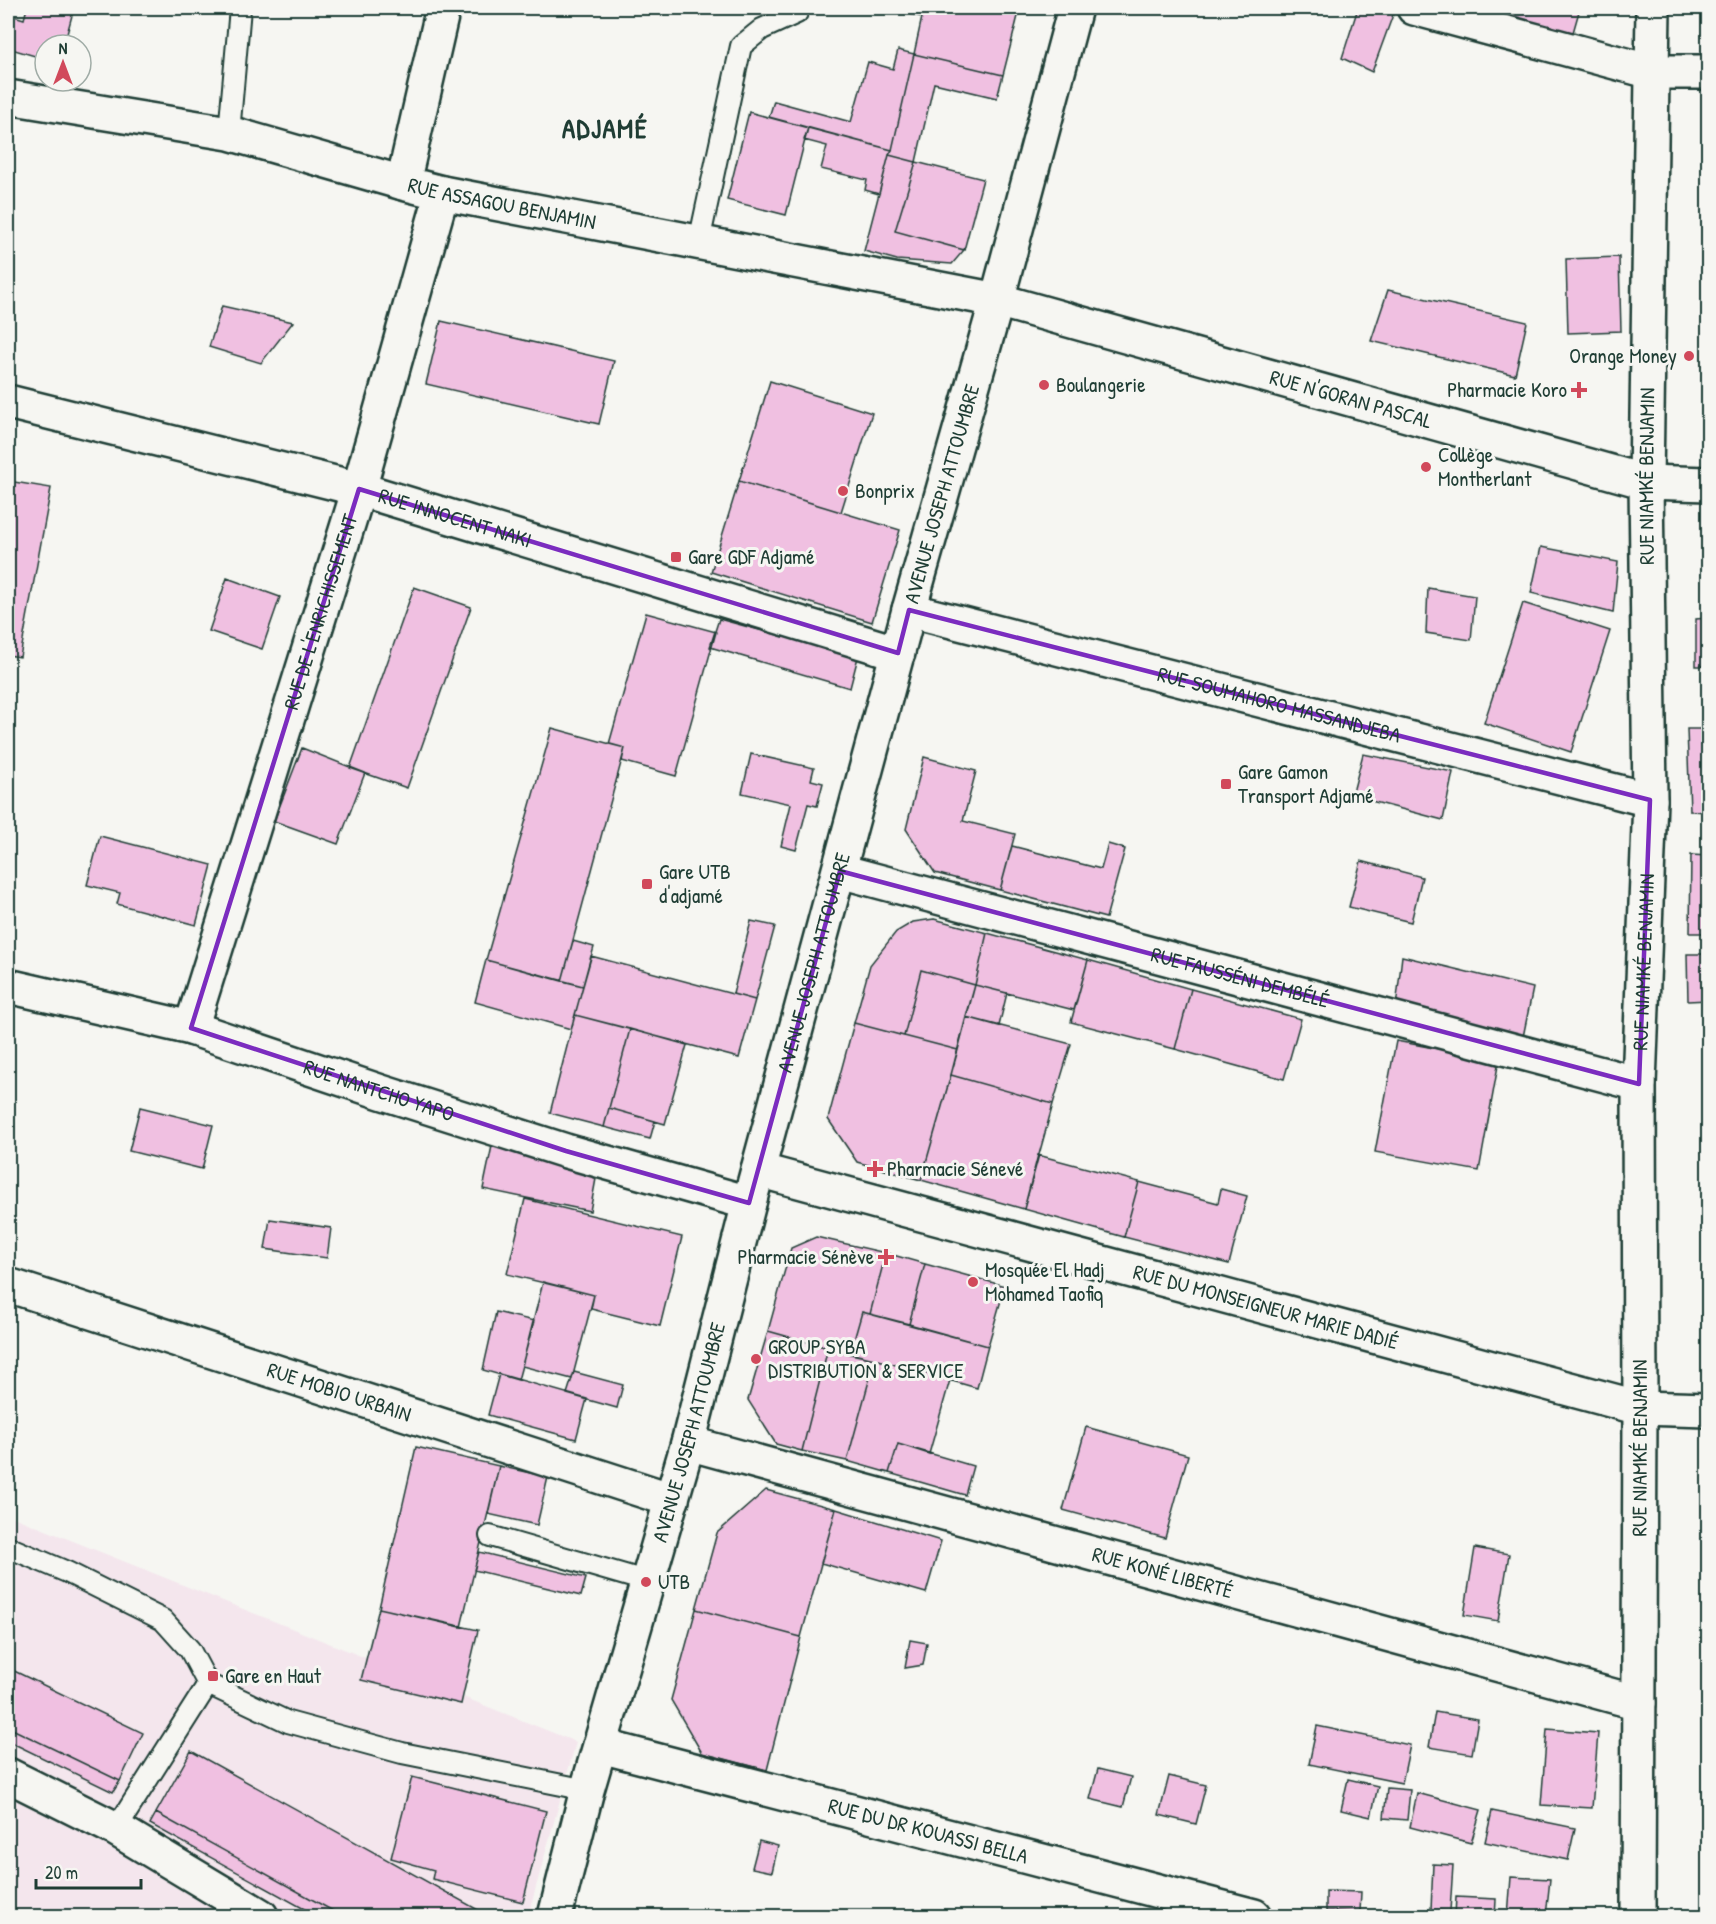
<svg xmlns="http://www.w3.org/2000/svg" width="1716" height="1924" viewBox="0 0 1716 1924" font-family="'Patrick Hand',sans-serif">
<rect width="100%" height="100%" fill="#f6f6f2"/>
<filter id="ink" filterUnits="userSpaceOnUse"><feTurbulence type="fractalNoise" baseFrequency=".0167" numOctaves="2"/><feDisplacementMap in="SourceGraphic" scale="12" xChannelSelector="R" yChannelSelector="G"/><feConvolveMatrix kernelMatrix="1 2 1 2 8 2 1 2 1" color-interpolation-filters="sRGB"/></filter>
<g filter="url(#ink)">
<!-- built -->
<path fill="#f4e6ed" d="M8 1515 576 1742 528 1916H8Z"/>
<!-- building -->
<path fill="#f0c0e1" stroke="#1f3d34" stroke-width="1.5" d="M27 8H74L64 45H45V59L8 48V14L24 19Z
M886 8H924L922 17Z
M924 8H984L1018 16 1003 75 914 54Z
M1358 8H1382L1394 12 1372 72 1342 58Z
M1469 8H1580L1572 36Z
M898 50 914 54 892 150 769 117 774 101 851 122 868 62 893 69Z
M914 54 1003 75 997 98 934 83 916 162 889 155 892 150Z
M749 112 808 128 786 215 727 200Z
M808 128 892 150 889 155 879 194 865 190 867 180 821 169 827 146 804 140Z
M889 155 916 162 895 231 964 250 952 264 897 260 864 251Z
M916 162 983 179 964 250 895 231Z
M1619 257 1621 331 1568 333 1566 259Z
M1388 290 1527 322 1515 375 1371 341Z
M222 306 293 322 261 363 209 347Z
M441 321 614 361 599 424 426 384Z
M770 381 872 413 841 512 739 481Z
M8 481 51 488 20 657 8 655Z
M739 481 900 530 872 622 711 572Z
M1541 547 1618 562 1613 613 1531 593Z
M227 578 280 597 262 649 209 631Z
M414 587 471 607 407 788 350 768Z
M1428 588 1475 596 1471 640 1426 633Z
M1523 603 1610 631 1571 752 1484 723Z
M646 613 716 632 676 776 622 761 625 748 609 744Z
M1708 618V666H1696V619Z
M719 619 858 657 850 688 710 647Z
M552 728 625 748 562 981 486 960Z
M1687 729H1708V812L1690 811Z
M302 748 365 773 338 844 274 821Z
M751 754 814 768 811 780 823 783 817 806 808 804 796 850 781 846 791 804 742 793Z
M1363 754 1453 772 1443 820 1352 796Z
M924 757 976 771 963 821 1015 834 1000 890 935 873 906 829Z
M100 836 212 865 196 925 117 904 120 893 87 885Z
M1108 844 1125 849 1106 918 1000 890 1012 846 1101 869Z
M1691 855 1708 856V933H1690Z
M1361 861 1422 877 1411 922 1349 907Z
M934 919 987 933 975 985 921 970 904 1036 854 1023 870 965 896 932 913 922Z
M751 921 775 926 755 1000 733 994Z
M987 933 1088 960 1074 1010 975 985Z
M573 941 594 947 583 986 562 981Z
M1687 954H1708V1000L1688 1001Z
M591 956 755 1000 739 1058 575 1015Z
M1402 956 1533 988 1522 1042 1396 1007Z
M486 960 583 986 571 1029 475 1002Z
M1088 960 1191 989 1175 1049 1071 1022Z
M921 970 975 985 958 1050 904 1036Z
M975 985 1007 993 999 1026 966 1017Z
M1191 989 1301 1019 1284 1079 1175 1049Z
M575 1015 630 1029 604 1127 550 1113Z
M966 1017 1071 1044 1053 1104 951 1075Z
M854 1023 958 1050 921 1180 857 1162 828 1119Z
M630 1029 687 1045 665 1124 609 1108Z
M1396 1041 1499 1060 1479 1171 1375 1152Z
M951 1075 1053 1104 1024 1209 921 1180Z
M140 1107 213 1125 202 1169 129 1151Z
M609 1108 655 1121 650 1139 604 1127Z
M492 1146 598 1168 590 1211 483 1189Z
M1038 1155 1139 1182 1124 1237 1024 1209Z
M1139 1182 1218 1203 1221 1189 1247 1196 1229 1264 1124 1237Z
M525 1199 682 1237 660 1326 591 1309 594 1295 507 1274Z
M270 1219 331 1228 327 1258 265 1249Z
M816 1237 886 1253 870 1314 862 1312 850 1354 768 1331 791 1248Z
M886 1253 925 1264 909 1324 870 1314Z
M925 1264 1005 1286 988 1346 909 1324Z
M543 1282 594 1295 572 1379 522 1366Z
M496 1312 534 1321 518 1380 483 1370Z
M862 1312 988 1346 977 1388 875 1359 850 1354Z
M768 1331 828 1348 802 1451 776 1444 748 1400Z
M828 1348 875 1359 847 1461 802 1451Z
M875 1359 950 1380 929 1454 898 1444 889 1473 847 1461Z
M574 1372 623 1385 617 1408 567 1394Z
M499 1374 587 1399 576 1439 488 1415Z
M1086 1427 1188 1455 1165 1538 1063 1510Z
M898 1444 973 1466 965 1495 889 1473Z
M416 1447 499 1466 461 1627 379 1608Z
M499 1466 548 1477 537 1525 488 1514Z
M766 1490 836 1509 801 1637 696 1609 717 1533Z
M836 1509 941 1541 926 1593 821 1563Z
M1475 1548 1509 1554 1498 1621 1464 1615Z
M479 1552 586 1578 581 1596 474 1570Z
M379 1608 478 1630 461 1704 361 1680Z
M696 1609 801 1637 767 1770 702 1753 671 1700Z
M910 1640 927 1643 923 1665 905 1668Z
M8 1668 143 1733 120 1781 8 1727Z
M1435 1712 1478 1719 1472 1754 1429 1747Z
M1317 1726 1410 1745 1402 1783 1309 1764Z
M8 1727 120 1781 113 1792 8 1741Z
M1547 1729 1598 1733 1592 1808 1541 1805Z
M191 1751 489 1916H342L156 1813Z
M1098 1769 1131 1777 1123 1807 1090 1799Z
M1169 1776 1206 1785 1196 1824 1159 1815Z
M412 1777 546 1811 523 1902 432 1879 434 1870 391 1858Z
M1348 1779 1378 1786 1371 1817 1341 1810Z
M1387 1788 1410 1790 1407 1820 1384 1818Z
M1417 1793 1481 1810 1471 1843 1410 1827Z
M1492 1811 1575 1828 1568 1860 1485 1842Z
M156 1813 342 1916H317L150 1824Z
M759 1841 778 1846 772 1872 752 1868Z
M1433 1864 1453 1865 1450 1911 1431 1910Z
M1511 1877 1550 1879 1546 1916H1508Z
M1326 1891 1361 1892 1360 1912 1326 1911Z
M1456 1897 1496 1899 1495 1916H1455Z"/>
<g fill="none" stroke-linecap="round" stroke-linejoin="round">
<defs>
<path id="service" d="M229 133 240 8
M699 242 741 46 762 29 797 13
M490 1536 649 1582
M8 1547 67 1572 163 1620 190 1650 208 1684 288 1722 402 1753 587 1790
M116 1829 208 1684"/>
<g id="minor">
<path d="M1414 8 1652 72H1708"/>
<path id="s1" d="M8 97 229 133 403 183 442 193 997 300 1646 482 1708 484"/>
<path d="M403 183 443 8"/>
<path id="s2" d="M8 402 359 489 898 653"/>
<path id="s3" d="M909 610 1650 800"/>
<path id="s4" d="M840 871 1639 1084"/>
<path id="s5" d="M8 986 191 1028 381 1092 566 1151 749 1203"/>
<path id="s6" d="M191 1028 359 489 442 193"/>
<path id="s7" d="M758 1170 1640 1408 1708 1410"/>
<path id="s8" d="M8 1285 672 1500"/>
<path id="s9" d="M688 1443 1639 1703"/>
<path id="s10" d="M601 1746 1254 1916"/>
<path d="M8 1775 116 1829 261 1916"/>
<path id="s11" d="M1638 1916 1640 1408 1639 1084 1650 800 1646 482 1653 8"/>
</g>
<g id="tertiary">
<path id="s12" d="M555 1916 587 1790 688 1443 749 1203 909 610 997 300 1075 8"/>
</g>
</defs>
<!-- service casing -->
<use href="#service" stroke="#1f3d34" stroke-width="24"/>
<!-- minor casing -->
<use href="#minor" stroke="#1f3d34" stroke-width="38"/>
<!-- tertiary casing -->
<use href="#tertiary" stroke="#1f3d34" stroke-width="38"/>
<!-- service -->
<use href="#service" stroke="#f6f6f2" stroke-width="20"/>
<!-- minor -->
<use href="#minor" stroke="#f6f6f2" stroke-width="33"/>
<!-- tertiary -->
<use href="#tertiary" stroke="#f6f6f2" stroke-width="33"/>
</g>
</g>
<!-- marked area -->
<path fill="none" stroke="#7b2cbf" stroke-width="4.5" stroke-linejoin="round" d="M359 489 898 653 909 610 1650 800 1639 1084 840 871 749 1203 566 1151 191 1028Z"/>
<!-- markers -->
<g fill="#d1495b" stroke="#f6f6f2" stroke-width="2">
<circle cx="1689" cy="356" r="6"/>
<circle cx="1044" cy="385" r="6"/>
<path d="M1576 381h6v6h6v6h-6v6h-6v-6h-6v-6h6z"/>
<circle cx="1426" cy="467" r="6"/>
<circle cx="843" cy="491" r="6"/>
<rect x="670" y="551" width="12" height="12" rx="3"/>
<rect x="1220" y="778" width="12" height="12" rx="3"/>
<rect x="641" y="878" width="12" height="12" rx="3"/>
<path d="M872 1160h6v6h6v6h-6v6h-6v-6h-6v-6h6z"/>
<path d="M883 1248h6v6h6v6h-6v6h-6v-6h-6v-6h6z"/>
<circle cx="973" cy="1282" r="6"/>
<circle cx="756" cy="1359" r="6"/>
<circle cx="646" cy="1582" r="6"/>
<rect x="207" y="1670" width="12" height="12" rx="3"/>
</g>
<g text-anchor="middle" stroke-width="6" stroke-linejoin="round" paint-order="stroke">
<!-- street labels -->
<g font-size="21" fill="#1f3d34" stroke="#f6f6f2">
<text dy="7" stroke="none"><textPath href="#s1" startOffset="506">RUE ASSAGOU BENJAMIN</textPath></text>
<text dy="7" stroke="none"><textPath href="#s1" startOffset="1378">RUE N'GORAN PASCAL</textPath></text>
<text dy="7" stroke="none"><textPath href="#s11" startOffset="1440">RUE NIAMKÉ BENJAMIN</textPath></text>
<text dy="7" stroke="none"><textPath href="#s12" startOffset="1474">AVENUE JOSEPH ATTOUMBRE</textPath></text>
<text dy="7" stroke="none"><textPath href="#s2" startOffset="462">RUE INNOCENT NAKI</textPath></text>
<text dy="7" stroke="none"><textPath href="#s6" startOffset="436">RUE DE L'ENRICHISSEMENT</textPath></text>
<text dy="7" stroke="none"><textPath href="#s3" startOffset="382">RUE SOUMAHORO MASSANDJEBA</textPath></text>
<text dy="7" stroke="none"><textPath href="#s12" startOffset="988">AVENUE JOSEPH ATTOUMBRE</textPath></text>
<text dy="7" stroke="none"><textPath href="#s11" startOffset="954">RUE NIAMKÉ BENJAMIN</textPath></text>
<text dy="7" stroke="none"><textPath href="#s4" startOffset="414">RUE FAUSSÉNI DEMBÉLÉ</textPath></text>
<text dy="7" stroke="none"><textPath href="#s5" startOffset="386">RUE NANTCHO YAPO</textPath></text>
<text dy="7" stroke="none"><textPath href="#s7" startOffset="526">RUE DU MONSEIGNEUR MARIE DADIÉ</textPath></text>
<text dy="7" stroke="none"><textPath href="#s8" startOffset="348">RUE MOBIO URBAIN</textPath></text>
<text dy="7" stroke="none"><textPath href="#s12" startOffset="502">AVENUE JOSEPH ATTOUMBRE</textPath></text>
<text dy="7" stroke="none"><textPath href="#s11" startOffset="468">RUE NIAMKÉ BENJAMIN</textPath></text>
<text dy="7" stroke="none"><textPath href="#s9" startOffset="492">RUE KONÉ LIBERTÉ</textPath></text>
<text dy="7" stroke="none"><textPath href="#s10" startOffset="338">RUE DU DR KOUASSI BELLA</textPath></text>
</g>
<!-- poi labels -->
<g font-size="21" fill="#1f3d34" stroke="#f6f6f2" text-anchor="start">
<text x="1677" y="363" text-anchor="end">Orange Money</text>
<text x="1056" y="392">Boulangerie</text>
<text x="1567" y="397" text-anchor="end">Pharmacie Koro</text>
<text x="1438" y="462">Collège<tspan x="1438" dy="24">Montherlant</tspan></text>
<text x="855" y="498">Bonprix</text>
<text x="688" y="564">Gare GDF Adjamé</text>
<text x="1238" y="779">Gare Gamon<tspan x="1238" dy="24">Transport Adjamé</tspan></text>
<text x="659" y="879">Gare UTB<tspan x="659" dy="24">d'adjamé</tspan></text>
<text x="887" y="1176">Pharmacie Sénevé</text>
<text x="874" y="1264" text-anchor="end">Pharmacie Sénève</text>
<text x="985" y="1277">Mosquée El Hadj<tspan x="985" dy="24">Mohamed Taofiq</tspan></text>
<text x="768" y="1354">GROUP SYBA<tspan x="768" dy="24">DISTRIBUTION &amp; SERVICE</tspan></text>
<text x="658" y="1589">UTB</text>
<text x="225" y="1683">Gare en Haut</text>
</g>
<!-- district labels -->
<g font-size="27" font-weight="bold" letter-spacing="1.5" fill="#1f3d34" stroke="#f6f6f2">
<text x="605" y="138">ADJAMÉ</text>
</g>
</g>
<!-- margin -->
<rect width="1716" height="1924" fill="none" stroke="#f6f6f2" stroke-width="30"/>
<rect x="15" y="15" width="1686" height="1894" fill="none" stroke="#1f3d34" stroke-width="2" filter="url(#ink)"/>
<!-- north arrow -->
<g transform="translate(63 63)"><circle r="28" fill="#f6f6f2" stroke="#a0aca6" stroke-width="1.5"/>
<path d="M0-4.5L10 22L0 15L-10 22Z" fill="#d1495b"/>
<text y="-9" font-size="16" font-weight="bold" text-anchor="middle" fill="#1f3d34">N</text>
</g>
<!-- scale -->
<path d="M36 1879v9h105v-9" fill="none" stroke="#1f3d34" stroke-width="3"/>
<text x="45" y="1879" font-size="18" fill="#1f3d34" stroke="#f6f6f2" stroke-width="4.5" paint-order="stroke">20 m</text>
</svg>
